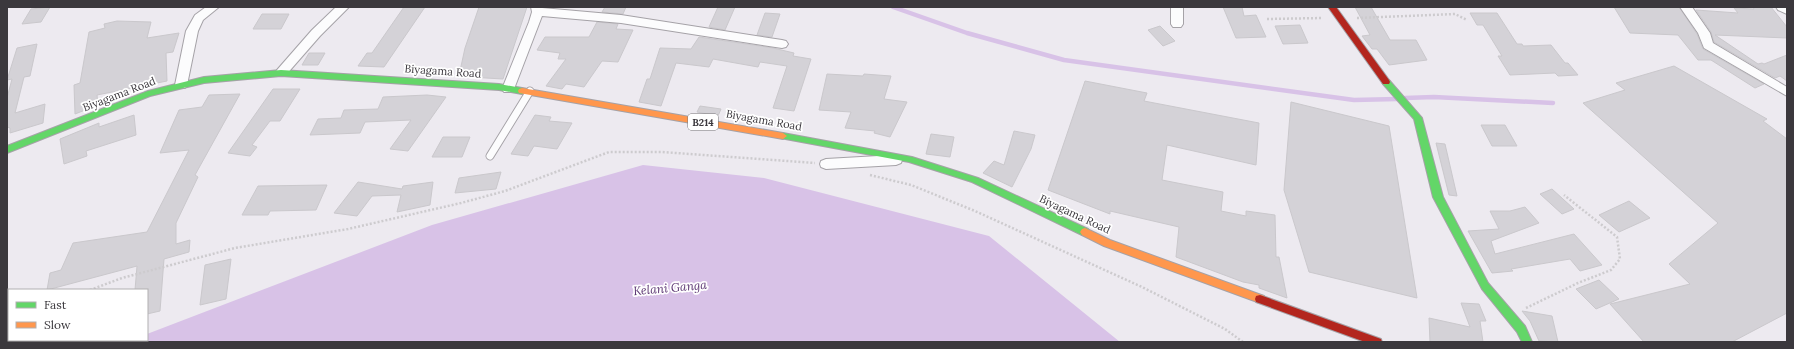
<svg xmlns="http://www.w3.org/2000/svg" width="1794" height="349" viewBox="0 0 1794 349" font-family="Lora,serif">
<rect width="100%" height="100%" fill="#edeaf0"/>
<!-- water -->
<path fill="#d8c2e7" d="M643 165 764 178 989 236 1120 342H125L130 340H147V334L432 225Z"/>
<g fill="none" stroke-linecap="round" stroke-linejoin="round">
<!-- stream -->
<path stroke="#d8c2e7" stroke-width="4.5" d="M893 7 967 33 1064 60 1354 100 1397 99
M1405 98 1434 97 1553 103"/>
</g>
<!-- building -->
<path fill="#d4d2d7" stroke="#cac8cc" d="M50 7 41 22 22 24 31 9Z
M404 7H425L384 67 358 66 367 53H372Z
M479 7H527L503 79 469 77 460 71 465 48Z
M605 7H626L623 14 602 12Z
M718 7H735L725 30 709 27Z
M1223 7H1242L1244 16 1256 15 1266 37 1236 38Z
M1355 7H1371L1390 40H1416L1427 60 1389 65 1377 49H1372L1362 36 1370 35Z
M1614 7H1679L1697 34 1703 49 1764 84 1755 88 1711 60H1698L1678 35 1630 33Z
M1753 7H1771L1787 27V38L1715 35 1758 64 1762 63 1764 64 1787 55V81L1780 76 1775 78 1714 42 1711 32 1696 10 1738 13 1734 8 1754 9Z
M765 13 780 14 772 37 757 35Z
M1470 13H1497L1517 44H1522L1523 46 1551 45 1565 63H1568L1578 75 1558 76 1555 73 1510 75 1498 56H1502L1483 25H1477Z
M262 14H289L281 29H253Z
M117 21 151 22 147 38 179 33 173 52 166 53 167 81 97 95 98 105 75 114 74 85 80 83 89 32 105 28 104 24Z
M597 22 618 24 616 29 633 30 618 62 602 61 584 87 566 84 562 89 546 86 566 59H558L560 53 537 50 545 37H589Z
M1300 25 1308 43 1283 44 1275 26Z
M1160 26 1175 41 1163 46 1148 30Z
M699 37 773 48 794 53 793 56 811 59 794 111 773 108 787 66 760 62 758 67 713 59 709 67 676 63 661 106 639 102 647 79H650L660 48 691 49Z
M37 44 30 76 24 77 15 113 45 104 43 123 10 133V128L7 127V98L12 79 7 80 17 48Z
M309 53H325L318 65H302Z
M1674 66 1767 119 1763 121 1787 139V313L1732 342H1644L1610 304 1690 284 1669 264 1718 223 1583 103 1625 90 1616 83Z
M827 74 863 76 864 74 891 76 884 99 907 102 890 137 874 133 875 131 845 128 851 112 819 110Z
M1085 81 1147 93 1144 101 1259 123 1256 165 1167 145 1162 180 1223 192 1221 211 1246 216V211L1275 215 1276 257H1279L1287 298 1259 288V285L1243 282 1176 257 1179 227 1110 211V214L1048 190Z
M273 89H300L280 121H270L252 145 257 147 250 156 228 153Z
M240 94 195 175 198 177 176 223V244L190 240 189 252 164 259 160 311 147 314V290H135L137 266 47 290 50 273 61 270 73 243 147 232 189 150 160 153 179 110 202 107 209 95Z
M427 95 446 97 408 151 390 149 411 120 365 122 360 133 310 135 318 119 341 118 344 110 378 109 383 97Z
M1291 102 1389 126 1417 298 1309 272 1284 190Z
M700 106 721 109 718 116 697 112Z
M134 115 136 135 86 151 87 156 64 164 60 139 99 123V127Z
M535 115 551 117 549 121 572 123 557 149 534 146 528 156 511 154Z
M1481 125H1505L1517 146H1492Z
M1014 131 1035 135 1031 149 1012 187 983 173 994 161 1004 165Z
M931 134 954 137 950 157 926 154Z
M443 137H470L462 157H432Z
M1436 143 1445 144 1457 196 1449 195Z
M501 172 496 189 455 193 459 178Z
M358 182 402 189 403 186 433 182 430 205 397 212 401 195 372 196 357 216 334 213Z
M327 185 316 210 270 211 268 215H242L258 186Z
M1552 189 1574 209 1562 214 1540 194Z
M1629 201 1650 218 1619 232 1599 215Z
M1525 207 1539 223 1491 241 1495 254 1574 234 1602 265 1580 271 1570 259 1511 269 1513 271 1492 273 1468 231 1499 229 1490 211H1510Z
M231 259 226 299 200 305 205 265Z
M1599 280 1619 299 1596 309 1576 289Z
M1461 303 1479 304 1486 321H1480L1483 342H1430L1429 318 1470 327Z
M1522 311 1552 316 1558 342 1539 341 1530 321Z"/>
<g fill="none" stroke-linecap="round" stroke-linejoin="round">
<defs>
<path id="lane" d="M490 156 530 91"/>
<path id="street" d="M206 7H219L203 20 198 31 187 85 185 88H177L175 85 186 31 195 15Z
M336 7H349L320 36 285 76H277L275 73 277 70 312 30Z
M531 7 621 15 782 40 786 41 788 44 786 47 782 48 621 23 542 16 514 89 512 92H504L502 89 529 22 532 12Z
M1171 7H1183V24L1181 27H1173L1171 24Z
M1680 7H1692L1710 33 1713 43 1787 87V96L1704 48 1698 33Z
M1776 7H1787V14L1778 10Z
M896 155 901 157 902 160 901 163 896 165 826 169 821 167 820 164 821 161 826 159Z"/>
<path id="fast" d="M281 70 499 84 522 88 526 91 522 94 499 90 281 76 204 83 150 96 7 153V146L148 91 204 77Z
M1386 79 1389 80 1422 118 1443 197 1488 283 1525 326 1532 342H1522L1517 332 1482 289 1433 197 1414 119 1383 84 1382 82 1383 80Z
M783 133 912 157 978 178 1088 229 1090 232 1088 235H1082L972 182 909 162 780 138 779 136 780 134Z"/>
<path id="slow" d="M522 88 783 133 787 136 783 139 519 93 518 91 519 89Z
M1085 228 1110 240 1264 296 1265 299 1264 302 1260 303 1104 246 1082 235 1080 232 1082 229Z"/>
<path id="jam" d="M1328 7H1336L1389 80 1390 82 1389 84H1383Z
M1260 295 1381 339 1382 342H1365L1256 302 1255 299 1256 296Z"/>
</defs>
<!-- lane casing -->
<use href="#lane" stroke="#a5a2a7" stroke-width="9"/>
<!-- street casing -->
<use href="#street" stroke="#a5a2a7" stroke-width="2"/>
<!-- fast casing -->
<use href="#fast" stroke="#a5a2a7" stroke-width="2"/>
<!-- slow casing -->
<use href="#slow" stroke="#a5a2a7" stroke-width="2"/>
<!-- jam casing -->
<use href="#jam" stroke="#a5a2a7" stroke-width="2"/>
<!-- path -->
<path stroke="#cdcbce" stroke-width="2.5" stroke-dasharray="2 2" stroke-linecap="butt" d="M1357 18 1455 14 1467 20
M1267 19 1322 18
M870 175 911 185 975 211 1142 287 1225 329 1243 342
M90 290 122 278 235 248 348 229 461 203 505 191 609 152H662L815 163
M1526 308 1578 283 1611 270 1620 259 1617 237 1564 195
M7 321 9 320"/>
<!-- lane -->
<use href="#lane" stroke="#fcfcfd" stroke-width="7"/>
<!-- street -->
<use href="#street" fill="#fcfcfd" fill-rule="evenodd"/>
<!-- fast -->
<use href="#fast" fill="#63d668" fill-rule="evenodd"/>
<!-- slow -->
<use href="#slow" fill="#ff974d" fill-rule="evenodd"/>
<!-- jam -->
<use href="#jam" fill="#b3261e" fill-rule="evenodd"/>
</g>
<g text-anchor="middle" stroke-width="3.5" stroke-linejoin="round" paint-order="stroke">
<!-- shield labels -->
<rect fill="#fff" stroke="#767477" stroke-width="1" x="688" y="114" width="30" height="16" rx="3"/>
<g font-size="10" font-weight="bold" fill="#3b383d">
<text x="703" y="126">B214</text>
</g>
<!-- street labels -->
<g font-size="11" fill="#3b383d" stroke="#fff">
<text transform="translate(443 71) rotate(4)" y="4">Biyagama Road</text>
<text transform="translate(119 94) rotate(-21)" y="4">Biyagama Road</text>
<text transform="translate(764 120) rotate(10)" y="4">Biyagama Road</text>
<text transform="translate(1075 214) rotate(25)" y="4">Biyagama Road</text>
</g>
<!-- water labels -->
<g font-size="12" font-style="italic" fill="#5b3572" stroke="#fff">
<text transform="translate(670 288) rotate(-5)" y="4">Kelani Ganga</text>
</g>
</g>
<!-- border -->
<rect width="1794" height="349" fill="none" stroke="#3b383d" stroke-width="16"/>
<!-- legend -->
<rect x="8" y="289" width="140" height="52" fill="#ffffff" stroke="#b1afb1"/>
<rect x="16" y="302" width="20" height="6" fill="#63d668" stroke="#b1afb1"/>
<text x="44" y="309" font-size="12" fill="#3b383d">Fast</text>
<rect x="16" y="322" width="20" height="6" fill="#ff974d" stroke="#b1afb1"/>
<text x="44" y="329" font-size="12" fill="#3b383d">Slow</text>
</svg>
